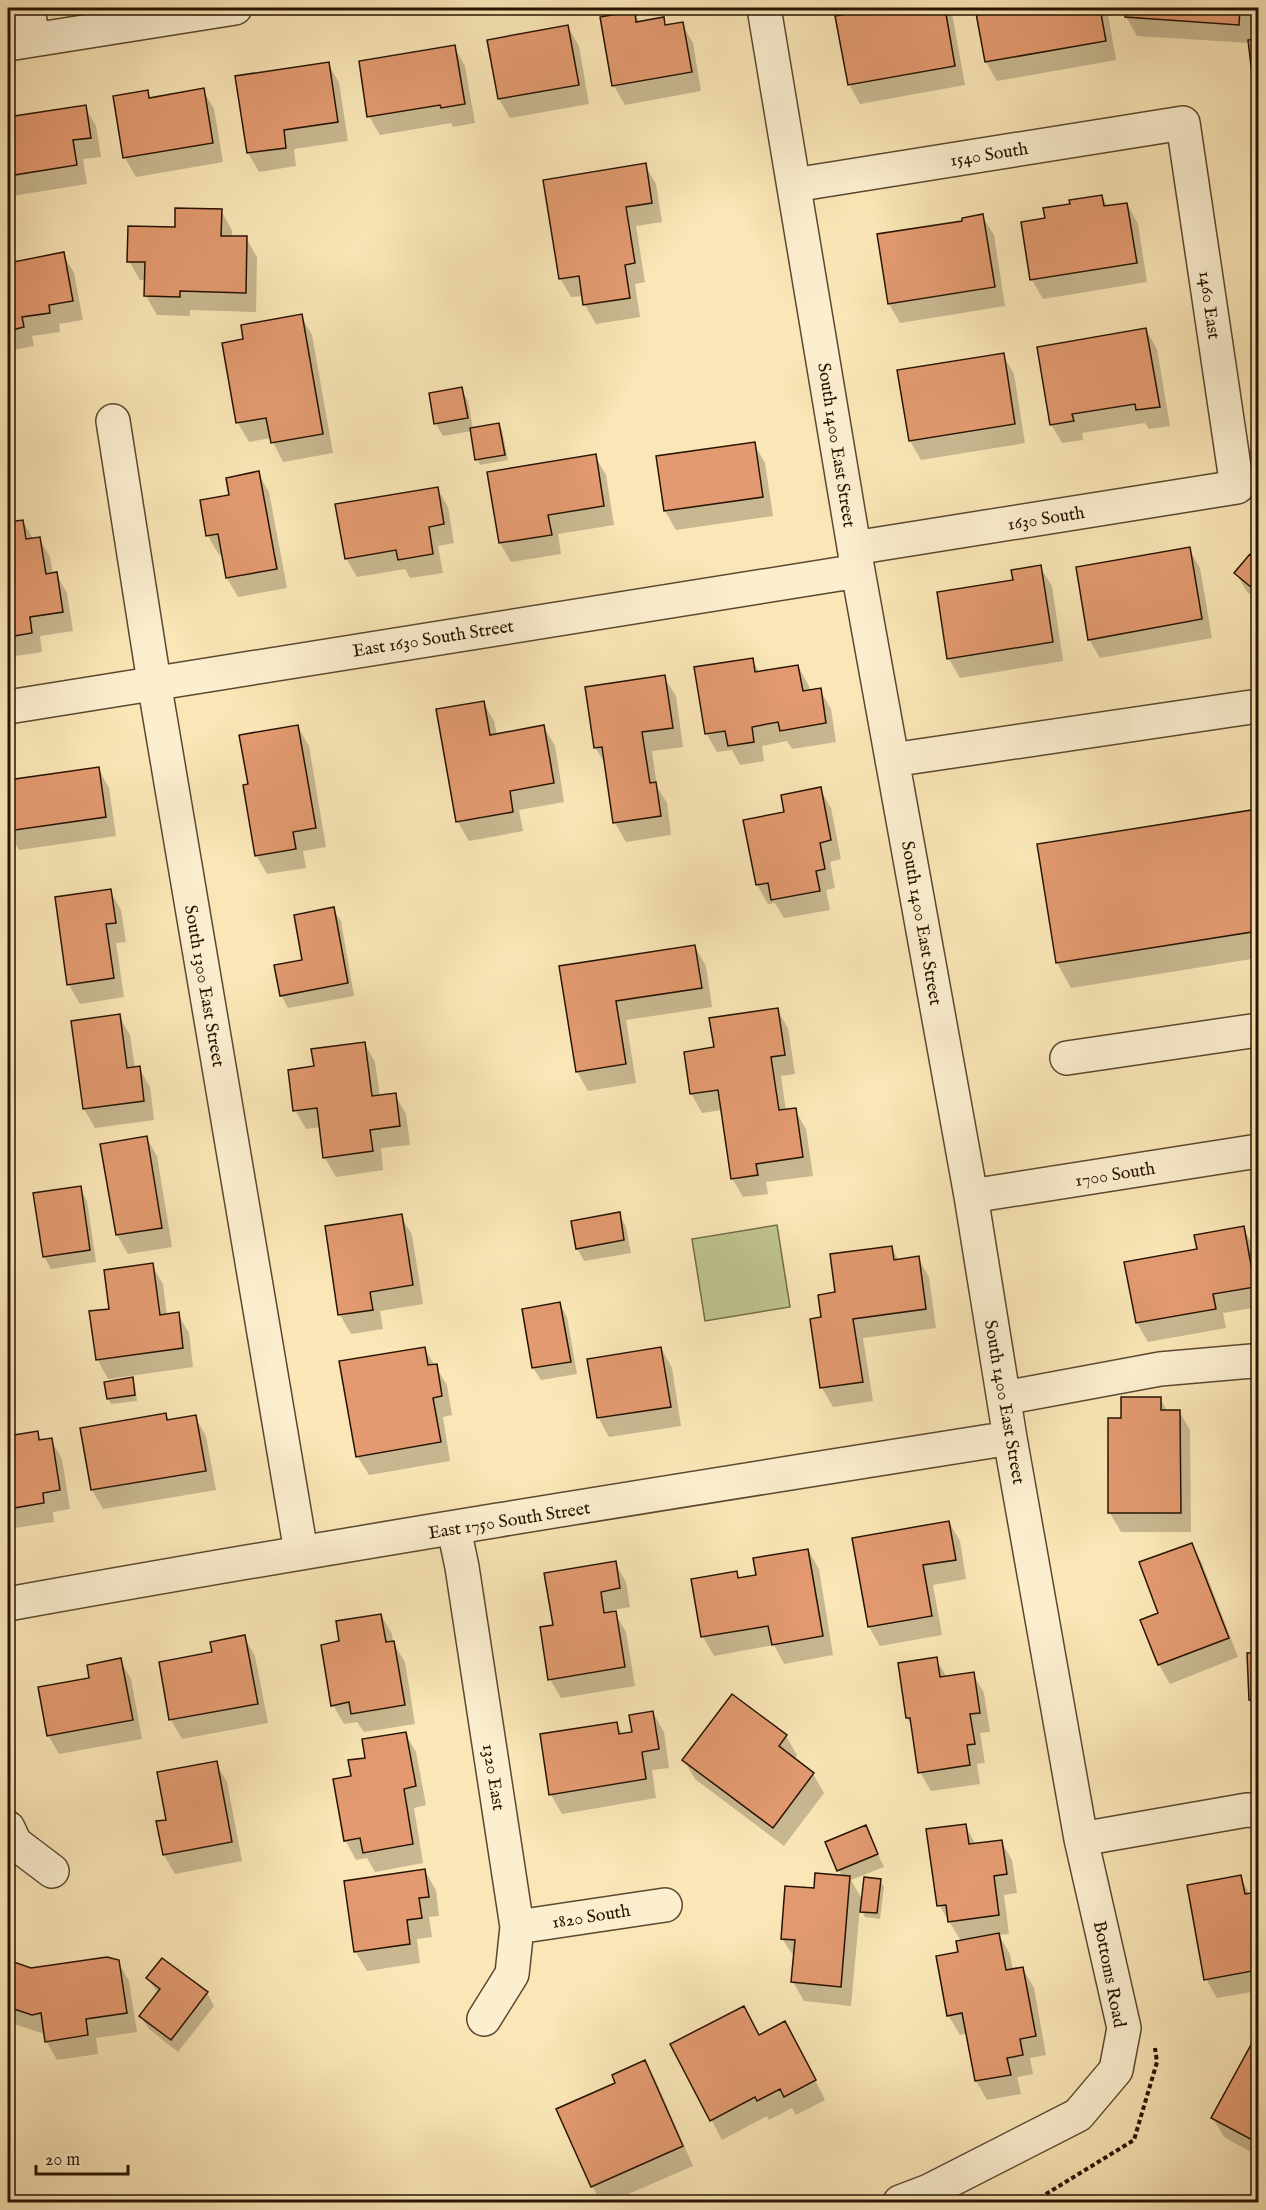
<svg xmlns="http://www.w3.org/2000/svg" width="1266" height="2210" viewBox="0 0 1266 2210" font-family="'IM FELL English',serif">
<rect width="100%" height="100%" fill="#fae6b6"/>
<filter id="stains"><feTurbulence type="fractalNoise" baseFrequency=".00333" numOctaves="4"/><feColorMatrix values="0 0 0 0 .2 0 0 0 0 .09 0 0 0 0 .02 0 0 0 .5 -.17"/></filter>
<radialGradient id="worn" r=".72"><stop offset=".6" stop-color="#630" stop-opacity="0"/><stop offset="1" stop-color="#630" stop-opacity=".3"/></radialGradient>
<!-- green -->
<path fill="#bfc48d" stroke="#726c48" stroke-width="1.5" d="M777 1225 790 1307 705 1321 692 1239Z"/>
<!-- shadow -->
<path fill="#0003" d="M889 8H951L965 85 860 104 849 84Z
M977 8H1107L1116 60 997 81 986 62Z
M1127 8H1252L1250 41 1258 40V81L1254 73 1250 43 1137 36 1126 17Z
M634 12 640 23 663 19 667 26 682 24 693 43 701 91 625 105 614 86Z
M568 27 579 46 589 104 510 118 499 99Z
M454 47 465 66 475 123 453 127 451 123 380 135 369 116Z
M328 63 339 83 348 141 294 149 296 166 259 172 248 153Z
M203 90 214 109 223 162 136 177 125 158 115 97 147 92 151 99Z
M85 107 96 126 101 157 83 159 87 184 12 196 8 188V118Z
M645 165 656 184 662 222 636 226 645 282 635 284 640 317 596 324 585 305 583 296 571 297 560 278Z
M1102 197 1108 207 1127 204 1138 224 1147 282 1043 299 1032 280 1047 220 1072 205Z
M221 211 232 230V238H246L257 257 256 312 190 310V316L157 315 146 296V280H140L129 261 177 228Z
M982 216 994 235 1005 306 900 323 889 304 964 222Z
M63 254 74 273 83 320 59 324 60 332 32 336 34 346 8 351V265Z
M301 316 312 335 333 453 283 462 271 438 249 442 238 423 224 344 245 340Z
M1146 330 1157 349 1170 426 1149 429 1145 423 1082 433 1083 440 1062 443 1051 424Z
M1003 355 1014 374 1025 443 921 460 910 441Z
M461 389 468 401 473 429 498 424 502 430 508 460 480 465 477 459 472 431 443 436 436 424Z
M8 442 11 448 16 482 8 483Z
M754 444 765 463 773 516 676 530 665 511Z
M595 456 606 475 614 525 558 534 561 554 511 562 500 543 489 473Z
M258 473 269 492 287 588 238 597 227 578 223 554 219 555 208 536 230 496Z
M437 488 448 507 454 543 438 546 443 573 410 578 405 569 357 577 346 558Z
M23 521 33 539 39 538 50 557 53 574H56L67 593 73 631 40 636 42 652 9 657 8 524Z
M1189 549 1200 568 1212 638 1100 658 1089 639Z
M1250 556 1258 562V601L1247 592 1236 573Z
M1040 567 1052 586 1063 661 960 678 949 659 939 593 1014 581Z
M752 659 759 672 798 666 809 686 810 691 820 690 831 709 836 742 792 749 787 741 762 746 764 761 740 765 732 750 717 752 706 733Z
M664 677 676 696 683 747 652 751 657 787 667 803 671 835 626 842 615 823 607 767 595 747Z
M483 702 494 721 497 735 544 727 555 746 564 802 519 810 523 831 469 841 458 822Z
M298 727 309 746 326 847 303 851 306 868 267 874 256 855Z
M98 768 109 788 116 836 19 850 8 831V781Z
M820 789 831 808 841 859 830 862 835 888 826 890 830 910 784 918 775 903 768 904 757 885 786 813Z
M1258 811V958L1071 988 1057 963 1038 846Z
M110 891 121 910 126 942 116 943 124 997 80 1004 69 985Z
M333 909 341 921 354 996 288 1008 281 995 304 961Z
M695 947 706 966 712 1007 626 1020 636 1083 588 1091 577 1072 561 968Z
M777 1009 788 1028 795 1074 781 1076 786 1111 795 1110 806 1129 813 1176 766 1182 768 1194 743 1197 732 1178 722 1110 702 1113 691 1093 715 1049Z
M119 1016 130 1035 135 1069 139 1068 150 1087 154 1120 95 1128 84 1109Z
M364 1043 375 1062 380 1097 395 1095 406 1114 410 1145 381 1148 383 1170 336 1177 325 1158 321 1127 306 1129 295 1110 315 1068Z
M146 1137 157 1156 172 1247 128 1254 117 1235 102 1145Z
M80 1188 87 1201 96 1262 51 1269 44 1256Z
M619 1214 626 1227 631 1253 584 1261 577 1248Z
M401 1216 412 1235 423 1304 380 1311 383 1329 351 1334 340 1315 326 1227Z
M1243 1228 1254 1247 1258 1271V1307L1223 1313 1226 1328 1148 1342 1137 1323 1198 1250Z
M891 1247 899 1261 918 1258 929 1277 936 1328 863 1338 873 1401 833 1407 822 1388 823 1319 837 1293Z
M152 1265 163 1284 167 1315 178 1314 189 1333 193 1367 108 1379 97 1359 111 1310Z
M560 1304 567 1317 577 1374 541 1380 533 1368Z
M424 1348 447 1385 452 1415 443 1417 450 1461 369 1475 357 1456Z
M661 1348 672 1368 681 1426 609 1437 598 1417Z
M132 1379 135 1385 137 1401 111 1404 108 1398Z
M1160 1398 1167 1411H1179L1190 1430 1191 1532H1121L1110 1513 1109 1420 1123 1419Z
M166 1414 169 1421 195 1417 206 1436 216 1490 103 1509 92 1490 82 1429Z
M8 1427 9 1437 37 1433 42 1441 51 1440 62 1459 70 1509 53 1512 54 1522 8 1529Z
M949 1522 960 1541 966 1579 933 1585 942 1635 880 1646 869 1627 854 1539Z
M1191 1544 1202 1563 1238 1657 1170 1684 1159 1665 1160 1614Z
M808 1550 819 1569 833 1655 784 1664 774 1645 714 1656 703 1637 693 1580 736 1572 740 1579 758 1576Z
M615 1563 626 1582 630 1607 613 1610 626 1632 635 1686 561 1698 550 1679 555 1626Z
M381 1615 392 1634 393 1643 405 1662 415 1724 364 1732 357 1722 344 1724 333 1705 341 1643Z
M244 1637 255 1656 268 1723 182 1739 171 1720 160 1664 214 1654Z
M1249 1654H1258V1714L1250 1699Z
M936 1659 947 1678 973 1674 984 1693 990 1732 980 1733 985 1763 977 1764 980 1784 931 1791 920 1772 913 1728 907 1718Z
M120 1660 131 1679 142 1739 59 1754 48 1735 91 1679Z
M653 1713 664 1732 669 1768 652 1770 656 1798 562 1814 551 1795 616 1724 623 1735 634 1734Z
M405 1733 416 1752 426 1805 414 1808 423 1863 375 1872 367 1858 356 1860 345 1840 353 1778 367 1759Z
M786 1736 797 1755 794 1760 813 1774 824 1793 784 1846 695 1779 684 1760Z
M216 1763 227 1782 242 1861 175 1874 164 1855 168 1821Z
M965 1825 976 1845 1001 1841 1012 1860 1017 1893 1004 1895 1009 1934 999 1935 1010 1954 1013 1971 1023 1969 1034 1988 1046 2055 1030 2058 1033 2074 1017 2077 1021 2094 987 2100 976 2081 968 2033 960 2035 948 2015 961 1941 939 1905Z
M865 1827 884 1867 851 1880 863 1901 880 1881 884 1887 880 1919 865 1917 860 1907 851 2006 804 2001 793 1982 795 1958 782 1939 815 1890 842 1877 839 1870Z
M425 1871 436 1890 439 1916 429 1917 432 1937 417 1939 420 1963 367 1971 355 1951Z
M1240 1877 1250 1895 1258 1893V1991L1217 1998 1206 1979Z
M8 1962 31 1969 118 1962 129 1981 137 2032 96 2038 98 2054 57 2060 46 2041 45 2034 8 2022Z
M147 1978 207 1993 214 2006 178 2052 149 2029 141 2017 159 1994Z
M759 2037 796 2042 825 2100 796 2115 792 2108 769 2120 767 2116 722 2140 672 2045Z
M1253 2045 1258 2048V2156L1224 2137 1213 2118Z
M645 2062 656 2081 693 2166 610 2202H601L592 2186 617 2084Z"/>
<!-- building -->
<path fill="#e39a70" stroke="#261302" stroke-width="1.5" d="M884 8H945L955 66 848 85 835 16Z
M975 8H1100L1106 41 985 62Z
M1125 8H1240L1239 25 1125 17Z
M635 11 636 22 664 17 665 25 683 22 692 72 612 86 600 17Z
M568 25 579 85 498 99 487 40Z
M1258 38V87L1257 73 1252 74 1248 40Z
M455 45 465 104 441 108 440 105 367 117 359 61Z
M329 62 338 122 284 130 286 148 247 153 235 76Z
M204 88 213 143 123 158 113 96 148 90 149 98Z
M86 105 91 138 73 140 77 165 8 176V117Z
M646 163 652 203 626 207 635 263 625 265 630 298 583 305 579 276 559 279 543 180Z
M1102 195 1104 206 1127 203 1137 263 1030 280 1021 222 1045 218 1043 208 1070 204 1069 200Z
M175 208 222 209 221 236H247L246 293 180 291V297L144 296 145 262H127L128 226 175 227Z
M983 214 995 287 888 304 877 234 962 221V218Z
M64 252 73 301 49 305 50 313 22 317 24 327 8 331V263Z
M302 314 323 434 271 443 266 418 236 423 222 343 243 339 241 325Z
M1146 328 1160 407 1136 410 1135 404 1072 414 1074 421 1050 425 1037 347Z
M1004 353 1015 424 909 441 897 370Z
M462 387 468 418 434 424 429 393Z
M499 423 505 455 475 460 470 428Z
M755 442 763 497 664 511 656 456Z
M596 454 604 506 548 515 552 535 499 543 487 472Z
M259 471 277 569 226 578 218 534 206 536 200 500 229 495 226 478Z
M438 487 444 524 429 527 433 554 398 560 396 550 345 559 335 504Z
M23 520 26 539 40 537 46 574 57 572 63 612 30 617 32 633 8 637V522Z
M1190 547 1202 619 1088 640 1076 567Z
M1250 554 1258 561V593L1234 573Z
M1041 565 1053 642 947 659 937 592 1013 580 1011 570Z
M753 658 755 672 798 665 803 691 821 688 826 723 780 731 778 722 752 727 754 742 728 746 725 731 705 734 694 667Z
M665 675 673 728 642 732 650 783 656 782 661 816 613 823 602 747 594 748 585 687Z
M484 701 490 735 544 725 554 783 510 791 513 812 456 822 436 709Z
M298 725 316 828 293 832 296 849 255 856 243 785 248 784 239 735Z
M99 767 106 817 8 831V780Z
M821 787 831 840 820 843 825 869 816 871 820 891 771 900 768 883 756 885 743 820 784 812 781 795Z
M1258 809V931L1056 963 1037 844Z
M111 889 116 923 106 924 114 978 67 985 55 897Z
M334 907 348 983 280 996 274 965 302 960 294 915Z
M695 945 702 988 616 1001 626 1064 576 1072 559 966Z
M778 1008 785 1055 771 1057 779 1110 796 1108 803 1157 756 1164 758 1175 731 1179 718 1090 690 1094 684 1052 714 1047 709 1018Z
M120 1014 127 1068 140 1066 144 1101 83 1109 71 1021Z
M365 1042 372 1096 396 1093 400 1126 370 1130 373 1151 323 1158 317 1108 293 1111 288 1070 314 1066 311 1049Z
M147 1136 162 1228 116 1235 100 1144Z
M81 1186 90 1250 43 1257 33 1193Z
M620 1212 624 1240 576 1249 571 1221Z
M402 1214 413 1285 370 1292 373 1310 338 1315 325 1226Z
M1244 1226 1255 1287 1213 1294 1216 1309 1136 1323 1124 1262 1197 1249 1194 1235Z
M892 1246 894 1260 919 1256 926 1309 853 1319 863 1382 820 1388 810 1319 821 1317 818 1295 835 1292 830 1254Z
M153 1263 160 1315 179 1312 183 1348 96 1360 89 1311 109 1309 104 1270Z
M560 1302 571 1362 532 1368 522 1309Z
M425 1347 428 1365 437 1364 442 1396 433 1398 441 1442 356 1457 339 1361Z
M661 1347 671 1407 597 1418 587 1359Z
M133 1377 135 1395 107 1399 104 1382Z
M1121 1397H1161V1410H1180L1181 1513H1108V1418H1121Z
M166 1413 167 1420 196 1415 206 1471 91 1490 80 1428Z
M38 1431 39 1440 52 1438 60 1490 43 1493 44 1503 8 1509V1436Z
M949 1521 956 1560 923 1565 932 1616 868 1627 852 1538Z
M1192 1543 1229 1638 1158 1665 1140 1620 1158 1613 1139 1562Z
M808 1549 823 1636 772 1645 768 1626 701 1637 691 1579 737 1571 738 1578 756 1575 753 1558Z
M616 1561 620 1588 601 1592 604 1613 616 1611 625 1667 548 1680 540 1627 553 1625 544 1573Z
M381 1614 386 1642 394 1641 405 1705 351 1714 349 1702 331 1706 321 1645 339 1641 336 1621Z
M245 1635 258 1704 169 1720 159 1662 212 1652 210 1642Z
M1247 1653H1258V1700H1249Z
M937 1657 940 1677 974 1672 980 1713 970 1714 975 1744 967 1745 970 1765 918 1773 910 1718H906L898 1663Z
M121 1658 133 1720 47 1736 38 1687 89 1678 87 1665Z
M732 1694 787 1735 779 1746 814 1773 773 1828 682 1760Z
M653 1711 659 1749 642 1752 646 1779 549 1795 540 1734 617 1722 619 1734 632 1732 629 1715Z
M406 1732 416 1786 404 1789 413 1844 363 1853 360 1838 344 1841 333 1779 351 1776 348 1760 365 1758 362 1739Z
M217 1761 232 1842 163 1855 156 1821 166 1820 157 1772Z
M966 1824 969 1844 1002 1840 1007 1874 994 1876 999 1915 948 1922 946 1905 937 1906 926 1829Z
M866 1825 878 1854 837 1871 825 1842Z
M425 1869 429 1897 419 1898 422 1918 407 1920 410 1944 354 1952 344 1881Z
M815 1873 850 1876 841 1987 791 1982 795 1940 781 1939 785 1886 814 1888Z
M1241 1875 1245 1894 1258 1892V1927L1254 1928 1258 1950V1970L1204 1980 1187 1885Z
M864 1877 881 1879 877 1913 860 1912Z
M999 1933 1006 1970 1023 1967 1036 2036 1020 2039 1023 2055 1007 2058 1011 2075 975 2081 962 2013 947 2016 936 1956 958 1952 956 1941Z
M107 1957 119 1960 127 2013 86 2019 88 2035 45 2042 41 2013 32 2015 8 2007V1960L31 1968Z
M162 1958 208 1992 171 2040 139 2016 160 1989 146 1978Z
M744 2006 759 2035 785 2021 816 2080 784 2097 780 2089 757 2101 755 2097 710 2121 670 2044Z
M1252 2043 1258 2046V2143L1211 2118Z
M645 2060 683 2146 591 2187 556 2109 615 2083 612 2075Z"/>
<g fill="none" stroke-linecap="round" stroke-linejoin="round">
<defs>
<path id="minor" d="M28 8 33 40
M764 8 858 571 971 1196 1010 1438 1081 1839 1124 2028 1116 2070 1078 2115 929 2191 900 2202
M8 44 235 8
M794 185 1183 123 1237 487 854 548
M113 421 154 682 301 1552
M8 707 858 571
M892 760 1258 706
M1067 1058 1258 1030
M971 1196 1258 1151
M1004 1398 1160 1369 1252 1361 1258 1363
M454 1529 462 1567 517 1927 512 1974 484 2019
M8 1604C341 1544 676 1491 1010 1438
M8 1828 15 1843 52 1871
M1081 1839 1247 1810 1258 1811
M517 1927 665 1905"/>
</defs>
<!-- minor casing -->
<use href="#minor" stroke="#5b482f" stroke-width="36"/>
<!-- path -->
<path stroke="#261302" stroke-width="4" stroke-dasharray="4.5 3" stroke-linecap="butt" d="M1033 2202 1134 2140 1157 2062 1155 2048"/>
<!-- minor -->
<use href="#minor" stroke="#fcefd0" stroke-width="33"/>
</g>
<g text-anchor="middle" stroke-width="4.5" stroke-linejoin="round" paint-order="stroke">
<!-- street labels -->
<g font-size="18" fill="#261302" stroke="#fcefd0">
<text transform="translate(989 154) rotate(-9)" y="6">1540 South</text>
<text transform="translate(1210 305) rotate(82)" y="6">1460 East</text>
<text transform="translate(837 445) rotate(81)" y="6">South 1400 East Street</text>
<text transform="translate(1046 518) rotate(-9)" y="6">1630 South</text>
<text transform="translate(433 638) rotate(-9)" y="6">East 1630 South Street</text>
<text transform="translate(922 923) rotate(80)" y="6">South 1400 East Street</text>
<text transform="translate(205 986) rotate(80)" y="6">South 1300 East Street</text>
<text transform="translate(1115 1174) rotate(-9)" y="6">1700 South</text>
<text transform="translate(1005 1402) rotate(80)" y="6">South 1400 East Street</text>
<text transform="translate(509 1520) rotate(-9)" y="6">East 1750 South Street</text>
<text transform="translate(494 1777) rotate(81)" y="6">1320 East</text>
<text transform="translate(591 1916) rotate(-9)" y="6">1820 South</text>
<text transform="translate(1110 1974) rotate(79)" y="6">Bottoms Road</text>
</g>
</g>
<!-- margin -->
<rect width="1266" height="2210" fill="none" stroke="#fae6b6" stroke-width="30"/>
<rect x="9" y="9" width="1248" height="2192" fill="none" stroke="#261302" stroke-width="3"/>
<rect x="15" y="15" width="1236" height="2180" fill="none" stroke="#261302" stroke-width="1.5"/>
<!-- scale -->
<path d="M36 2165v9h92v-9" fill="none" stroke="#261302" stroke-width="3"/>
<text x="45" y="2165" font-size="18" fill="#261302" stroke="#fcefd0" stroke-width="4.5" paint-order="stroke">20 m</text>
<rect width="100%" height="100%" filter="url(#stains)"/>
<rect width="100%" height="100%" fill="url(#worn)"/>
</svg>
